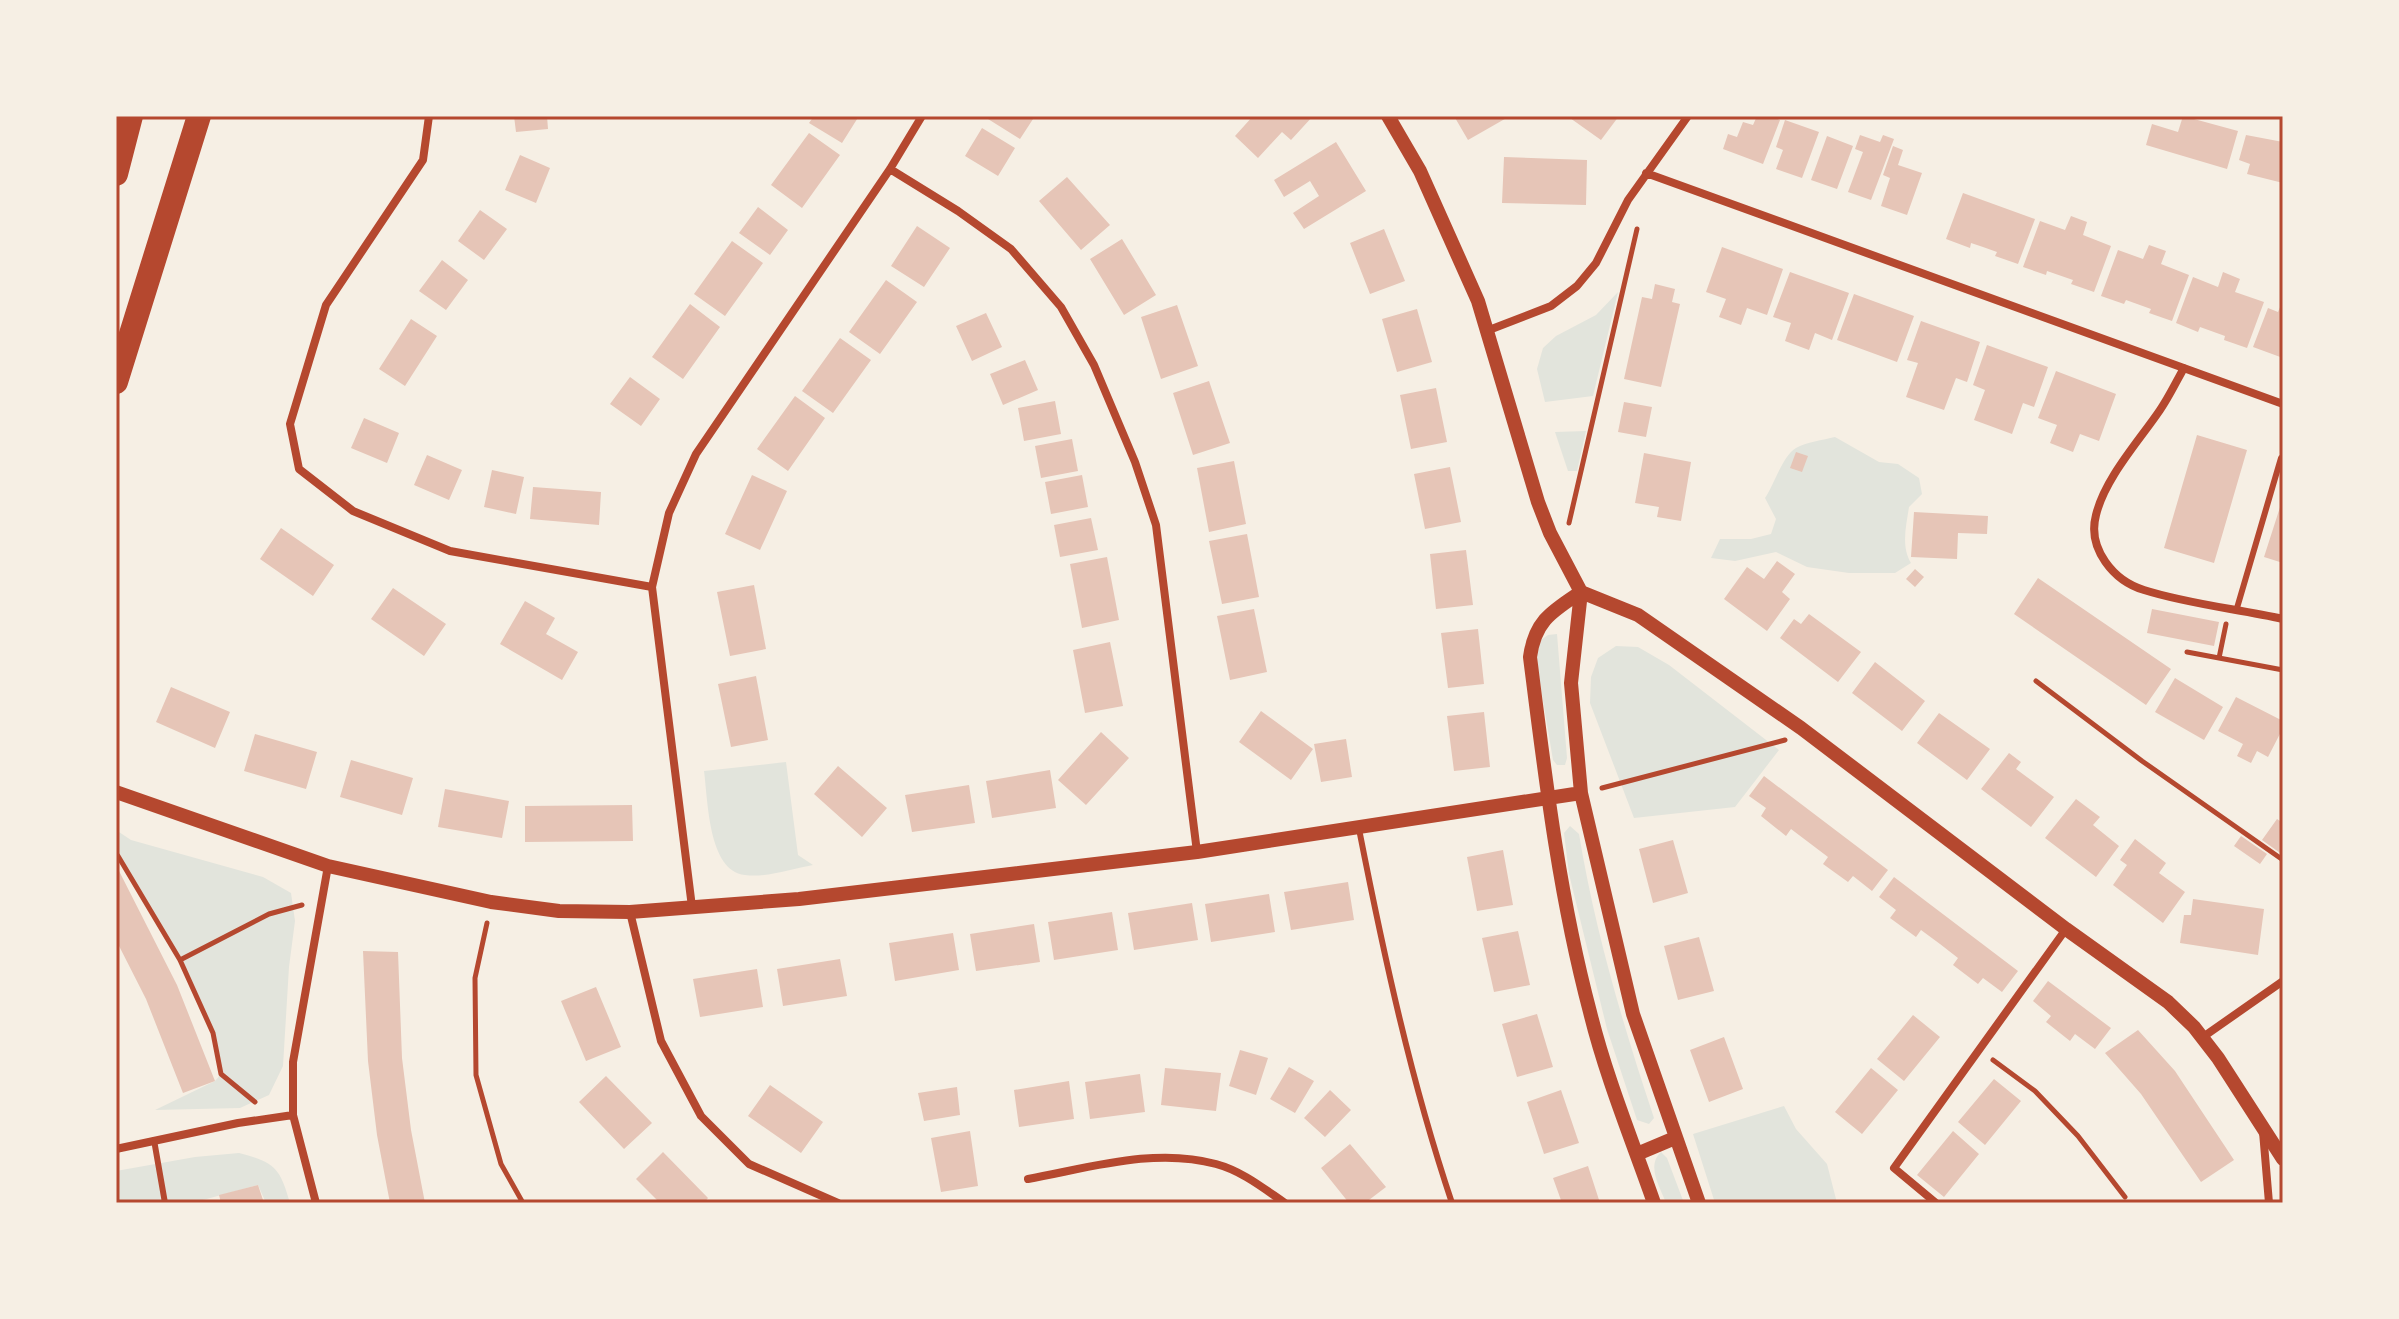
<svg xmlns="http://www.w3.org/2000/svg" width="2399" height="1319" viewBox="0 0 2399 1319" font-family="Lato,sans-serif">
<rect width="100%" height="100%" fill="#f6efe4"/>
<!-- green -->
<path fill="#e2e4dc" d="M1618 292 1593 396 1545 402 1537 369 1543 348 1556 336 1596 315Z
M1586 431 1577 471H1568L1555 432Z
M1835 437 1879 462 1898 464 1919 478 1922 494 1909 507C1906 527 1901 546 1911 563L1895 573H1849L1807 567 1776 552 1735 561 1711 558 1720 539H1751L1771 534 1776 519 1765 498C1774 485 1783 455 1796 448 1806 442 1823 440 1835 437Z
M1557 634 1567 758 1565 765H1557L1553 760 1537 665 1538 642 1548 635Z
M1616 646 1638 647 1669 665 1779 750 1735 807 1634 818 1590 703 1591 677 1598 658Z
M786 762 798 855 813 865C792 869 765 878 745 875 708 871 708 800 704 771Z
M1570 826 1579 834C1595 931 1623 1025 1654 1118L1649 1124 1637 1120 1607 1029 1569 874 1564 833Z
M116 830 131 840 263 877 291 893 295 921 289 967 283 1066 269 1095 240 1108 155 1110 215 1081 221 1074 213 1033 180 960 116 854Z
M1784 1106 1796 1129 1827 1164 1837 1203H1715L1693 1134Z
M1661 1152 1667 1158 1684 1203H1666C1660 1187 1646 1166 1661 1152Z
M239 1153C275 1162 280 1168 290 1203H266L258 1185 192 1203H116V1171L195 1157Z"/>
<!-- building -->
<path fill="#e6c5b7" d="M514 116H547L548 129 516 132Z
M814 116H859L842 143 809 123Z
M990 116H1035L1020 139 988 119Z
M1253 116H1313L1291 140 1282 132 1258 158 1235 136Z
M1454 116H1510L1468 140Z
M1571 116H1619L1601 140 1570 118Z
M1757 116H1770L1780 120 1763 164 1723 149 1728 134 1737 137 1743 122 1753 125Z
M2183 116 2238 131 2227 169 2146 145 2152 124 2178 132Z
M1785 120 1819 132 1802 178 1776 169 1783 150 1776 147Z
M982 128 1015 148 998 176 965 156Z
M809 133 840 155 802 208 771 185Z
M1860 135 1880 142 1883 135 1894 139 1871 200 1848 192 1863 152 1855 149Z
M2246 135 2283 142V183L2247 174 2250 164 2239 160Z
M1827 136 1853 146 1837 189 1811 180Z
M1336 142 1366 191 1304 229 1293 213 1319 196 1310 181 1284 197 1274 180Z
M1893 146 1903 150 1898 165 1922 173 1907 215 1881 206 1890 178 1883 175Z
M520 155 550 168 536 203 505 190Z
M1504 157 1587 160 1586 205 1502 203Z
M1067 177 1110 225 1081 250 1039 201Z
M1963 193 2035 219 2018 264 1995 256 1997 252 1983 247 1971 243 1970 248 1946 239Z
M758 207 788 230 770 255 739 233Z
M480 210 507 229 484 260 458 241Z
M2071 216 2087 222 2083 235 2111 246 2094 292 2071 284 2073 280 2047 271 2046 275 2023 267 2040 221 2065 230Z
M917 226 950 248 924 287 891 266Z
M1384 229 1405 281 1370 294 1350 243Z
M1122 239 1156 295 1124 315 1090 259Z
M732 241 763 263 725 316 694 294Z
M2149 245 2166 251 2161 264 2189 275 2172 321 2149 313 2151 309 2126 300 2124 304 2101 296 2118 250 2143 259Z
M1722 247 1783 269 1767 315 1747 308 1741 325 1719 317 1726 299 1706 292Z
M442 260 468 280 446 310 419 291Z
M1790 272 1849 293 1832 340 1815 333 1809 350 1785 341 1791 323 1773 317Z
M2223 272 2240 279 2235 292 2264 302 2247 348 2224 340 2225 336 2200 327 2198 332 2176 323 2193 277 2218 287Z
M886 280 917 302 880 354 849 332Z
M1655 284 1675 289 1672 302 1680 304 1661 387 1624 379 1642 297 1652 299Z
M1854 294 1914 316 1897 362 1837 340Z
M2283 300V358L2253 347 2268 308 2278 312Z
M690 304 720 327 683 379 652 357Z
M1177 305 1198 366 1161 379 1141 317Z
M1417 309 1432 362 1397 372 1382 319Z
M986 313 1002 347 972 361 956 326Z
M411 319 437 336 405 386 379 369Z
M1921 321 1980 342 1967 382 1956 378 1944 410 1906 397 1918 363 1907 360Z
M840 338 871 360 833 413 802 391Z
M1987 345 2048 367 2034 407 2023 403 2012 434 1974 420 1985 390 1973 385Z
M1025 360 1038 390 1003 405 990 374Z
M2056 371 2116 394 2099 441 2080 434 2073 452 2050 443 2057 425 2038 418Z
M630 377 660 399 641 426 610 404Z
M1209 381 1230 443 1193 455 1173 393Z
M1436 388 1447 442 1411 449 1400 395Z
M795 396 825 418 788 471 757 449Z
M1055 401 1061 434 1024 441 1018 408Z
M1624 402 1652 407 1646 437 1618 432Z
M364 418 399 433 387 463 351 448Z
M2197 435 2247 450 2214 563 2164 548Z
M1072 439 1078 471 1041 478 1035 446Z
M1796 452 1808 456 1802 472 1790 468Z
M1644 453 1691 462 1681 521 1657 517 1659 507 1635 503Z
M427 455 462 470 449 500 414 485Z
M1234 461 1246 524 1209 532 1197 468Z
M1450 467 1461 522 1425 529 1414 474Z
M492 470 524 477 516 514 484 507Z
M752 475 787 491 760 550 725 534Z
M1082 475 1088 507 1051 514 1045 482Z
M533 487 601 492 599 525 530 519Z
M2282 501 2283 502V563L2264 557Z
M1914 512 1988 516 1987 534 1958 533 1957 559 1911 557Z
M1091 518 1098 550 1060 557 1054 525Z
M281 528 334 565 313 596 260 559Z
M1247 534 1259 597 1222 604 1209 541Z
M1466 550 1473 605 1436 609 1430 554Z
M1107 557 1119 620 1082 628 1070 564Z
M1777 561 1795 574 1782 592 1790 599 1767 631 1724 599 1747 567 1764 579Z
M1915 569 1924 577 1915 587 1906 579Z
M2038 578 2171 669 2146 705 2014 614Z
M754 585 766 649 730 656 717 592Z
M393 588 446 624 424 656 371 619Z
M525 601 555 618 546 634 578 652 562 680 500 644Z
M1254 609 1267 672 1230 680 1217 616Z
M2152 609 2219 622 2214 646 2147 633Z
M1809 614 1861 652 1838 682 1780 638 1794 619 1801 624Z
M1478 629 1484 684 1448 688 1441 633Z
M1110 642 1123 706 1085 713 1073 650Z
M1875 662 1925 701 1902 731 1852 693Z
M756 676 768 740 731 747 718 684Z
M2175 678 2223 707 2204 740 2155 712Z
M171 687 230 712 215 748 156 722Z
M2236 697 2283 721V728L2268 757 2257 751 2251 763 2237 756 2243 744 2218 731Z
M1261 711 1313 749 1291 780 1239 742Z
M1484 712 1490 767 1454 771 1447 716Z
M1939 713 1990 749 1967 780 1917 743Z
M1101 732 1129 758 1086 805 1058 780Z
M255 734 317 752 306 789 244 771Z
M1346 739 1352 777 1321 782 1314 744Z
M2009 753 2021 762 2016 769 2054 797 2031 827 1981 789Z
M351 760 413 778 402 815 340 797Z
M838 766 887 808 862 837 814 794Z
M1050 770 1056 808 992 818 986 781Z
M1764 776 1888 870 1872 891 1853 876 1848 882 1823 864 1828 857 1791 829 1786 836 1761 816 1766 808 1749 796Z
M969 785 975 823 912 832 905 795Z
M445 789 509 801 502 838 438 827Z
M2076 799 2100 817 2093 825 2119 846 2096 877 2045 838Z
M632 805 633 841 525 842V806Z
M2277 819 2283 823V855L2262 840Z
M2241 836 2267 854 2260 864 2234 846Z
M2135 839 2166 863 2159 873 2185 892 2163 923 2113 885 2127 865 2120 860Z
M1673 840 1688 893 1653 903 1639 849Z
M1503 850 1513 905 1477 911 1467 857Z
M118 869 177 985 215 1081 183 1093 146 999 116 940V870Z
M1894 877 2018 971 2002 992 1983 978 1978 984 1953 965 1958 958 1940 944 1921 930 1916 937 1890 918 1896 910 1879 897Z
M1348 882 1354 920 1291 930 1284 892Z
M1269 894 1275 932 1211 942 1205 904Z
M2193 899 2264 909 2258 955 2180 943 2184 915H2191Z
M1192 903 1198 940 1134 950 1128 913Z
M1112 912 1118 950 1054 960 1048 922Z
M1034 924 1040 962 976 971 970 934Z
M1518 931 1530 985 1494 992 1482 938Z
M953 933 959 970 895 981 889 943Z
M1699 937 1714 991 1678 1000 1664 946Z
M363 951 398 952 402 1058 411 1130 425 1203H390L377 1135 368 1061Z
M840 959 847 996 783 1006 777 969Z
M757 969 763 1007 700 1017 693 979Z
M2048 981 2111 1028 2095 1049 2075 1034 2070 1041 2046 1022 2051 1016 2033 1001Z
M596 987 621 1047 586 1061 561 1001Z
M1537 1014 1553 1067 1517 1077 1502 1024Z
M1913 1015 1940 1037 1904 1081 1877 1059Z
M2138 1030 2175 1071 2234 1160 2201 1182 2141 1094 2105 1053Z
M1724 1037 1743 1089 1709 1102 1690 1050Z
M1240 1050 1268 1058 1256 1095 1229 1086Z
M1289 1067 1314 1081 1295 1113 1270 1099Z
M1165 1068 1221 1073 1216 1111 1161 1105Z
M1871 1068 1898 1090 1862 1134 1835 1112Z
M1140 1074 1145 1112 1090 1119 1085 1082Z
M606 1076 652 1123 624 1149 579 1102Z
M1994 1079 2021 1101 1985 1145 1958 1122Z
M1069 1081 1074 1119 1019 1127 1014 1090Z
M770 1085 823 1122 801 1153 748 1116Z
M957 1087 960 1115 924 1121 918 1093Z
M1330 1090 1351 1110 1325 1137 1304 1118Z
M1561 1090 1579 1143 1544 1154 1527 1102Z
M970 1131 978 1186 941 1192 931 1138Z
M1953 1131 1979 1154 1944 1197 1917 1175Z
M1350 1144 1386 1187 1365 1203H1349L1321 1168Z
M663 1152 708 1198 704 1203H660L636 1179Z
M1588 1166 1600 1203H1562L1553 1178Z
M258 1185 264 1203H221L219 1195Z"/>
<g fill="none" stroke-linecap="round" stroke-linejoin="round">
<!-- path -->
<path stroke="#b5482f" stroke-width="5" d="M1569 523 1637 229
M2187 652 2283 670
M2219 658 2226 624
M2036 681 2142 761 2283 860
M1602 788 1785 740
M118 856 180 960 213 1033 221 1074 255 1102
M487 923 475 978 476 1075 501 1164 523 1203
M180 960 269 914 302 905
M1993 1060 2035 1091 2078 1136 2125 1197"/>
<!-- service -->
<path stroke="#b5482f" stroke-width="6" d="M2237 608 2281 458
M1359 829C1384 956 1411 1081 1452 1203
M154 1140 165 1203"/>
<!-- minor -->
<path stroke="#b5482f" stroke-width="8" d="M429 116 423 160 326 305 290 424 299 469 353 511 450 551 652 587
M890 169 958 211 1011 249 1061 307 1094 365 1135 462 1156 525 1197 852
M1646 173 2283 404
M1489 330 1551 306 1577 286 1596 263 1628 200 1688 116
M2184 368C2176 382 2169 397 2160 410 2139 441 2105 478 2096 515 2087 549 2114 581 2144 590 2188 604 2238 609 2283 619
M692 907 652 587 669 513 696 454 890 169 922 116
M630 912 661 1041 701 1116 749 1164 838 1203
M2203 1037 2283 981
M2263 1132 2269 1203
M116 1149 238 1123 293 1115
M1028 1179C1089 1168 1155 1147 1216 1164 1242 1171 1263 1188 1285 1203
M316 1203 293 1115V1062L328 866
M1936 1203 1894 1168 2066 929"/>
<!-- tertiary -->
<path stroke="#b5482f" stroke-width="14" d="M1388 116 1420 171 1478 301 1538 502 1550 533 1581 592 1638 615 1801 728 2066 929 2168 1002 2194 1027 2218 1058 2283 1159
M1581 592C1553 611 1535 620 1530 657 1545 776 1559 895 1590 1012 1606 1077 1632 1140 1654 1203
M1581 592 1571 683 1581 793 1633 1014 1699 1203
M116 792 328 866 491 902 559 911 630 912 799 899 1197 852 1581 793
M1637 1154 1675 1138"/>
<!-- motorway -->
<path stroke="#b5482f" stroke-width="24" d="M116 174 131 116
M116 382 199 116"/>
</g>
<!-- border -->
<rect width="2399" height="1319" fill="none" stroke="#f6efe4" stroke-width="236"/>
<rect x="118" y="118" width="2163" height="1083" fill="none" stroke="#b5482f" stroke-width="3"/>
</svg>
